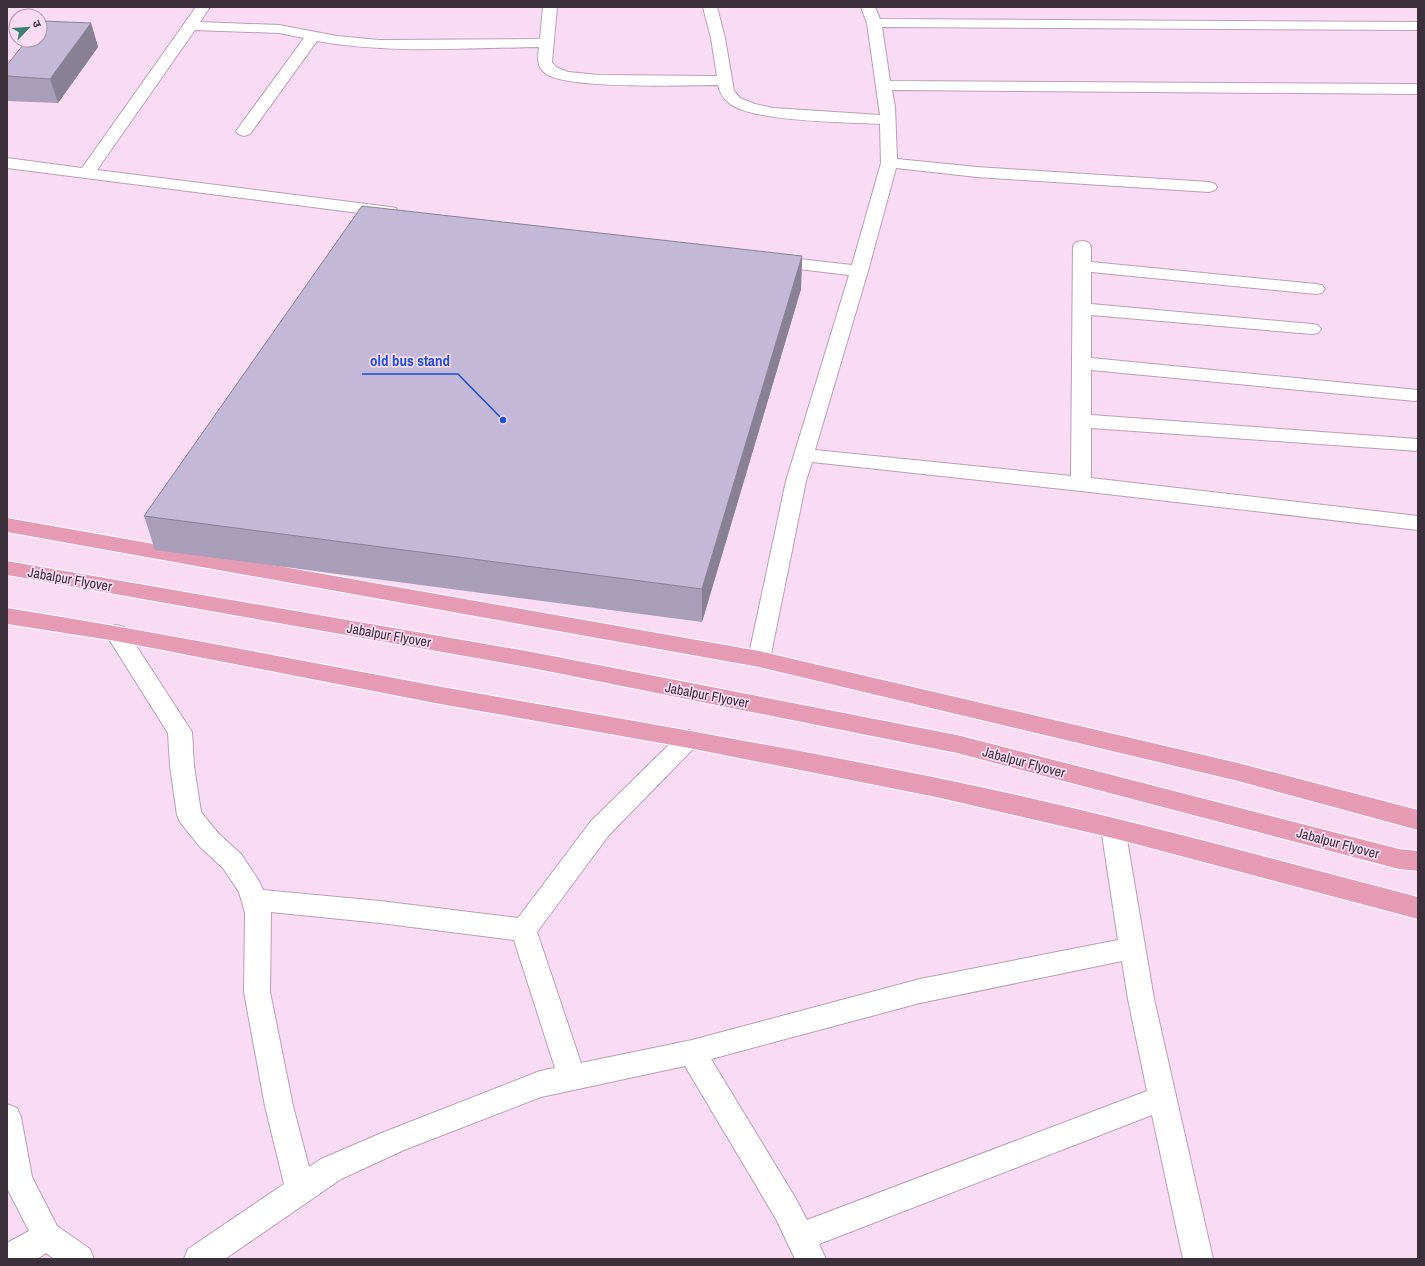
<svg xmlns="http://www.w3.org/2000/svg" width="1425" height="1266" font-family="'Archivo Narrow','Noto Sans Devanagari',sans-serif">
<style>
.lines{fill:none;stroke-linecap:round;stroke-linejoin:round}
.minor-casing{stroke:#ba9fb6;stroke-width:2}
.primary-casing{stroke:#fff;stroke-width:2}
.minor{fill:#fff;fill-rule:evenodd}
.primary{fill:#e69bb4;fill-rule:evenodd}
.wall{fill:#a89eb9}
.shaded-wall{fill:#888196}
.building{fill:#c3b8d7;stroke:#888196}
.labels{text-anchor:middle;dominant-baseline:central;stroke-width:3.5;stroke-linejoin:round;paint-order:stroke}
.street-label{font-size:14px;fill:#3b3039;stroke:#f9dcf3}
.leader{fill:none;stroke:#1d4ed8;stroke-width:1.5}
.callout-dot{fill:#1d4ed8;stroke:#f9dcf3;stroke-width:1.5}
.callout-label{font-size:15px;text-anchor:middle;font-weight:bold;fill:#1d4ed8;stroke:#f9dcf3;stroke-width:3.5;stroke-linejoin:round;paint-order:stroke}
</style>
<rect width="100%" height="100%" fill="#f9dcf3"/>
<g class="lines">
<g class="minor-casing">
<path id="minor" d="M196,7H210L200,22L279,25L337,36L379,40L540,39L543,7H557L552,62L556,67L568,72L599,75L717,76L711,38L703,7H717L725,38L734,91L740,98L755,104L773,108L880,115L867,23L861,7H875L880,19L1418,22V30L882,27L890,81L1418,84V94L892,90L895,107L897,159L977,167L1209,182L1215,184L1217,187L1215,190L1209,192L977,177L896,168L868,271L815,450L1071,476L1073,246L1076,242L1082,241L1088,242L1091,246V262L1316,284L1322,285L1325,289L1322,293L1316,294L1091,272V304L1312,324L1318,325L1321,329L1318,333L1312,334L1091,315V358L1418,390V400L1415,401L1091,370V415L1418,439V451L1091,428V478L1418,516V530L1081,491L812,462L806,481L770,659L767,665L759,667L751,665L748,659L786,481L849,275L773,266L767,265L764,261L767,257L773,256L852,265L881,163L880,124C848,122 751,122 729,103C723,98 720,93 718,85C687,85 565,90 545,73C536,66 538,57 539,47C466,48 388,54 317,41L250,134L244,136L238,134L236,131L304,38L279,33L195,30L97,170L390,207L396,208L398,212L396,216L390,217L7,168V158L82,168Z
M116,625L124,627L192,732L194,766L201,812L218,833L241,854L259,881L263,890L380,901L518,918L591,821L681,733L689,730L697,733L701,739L697,745L609,835L537,932L581,1063L692,1040L920,979L1118,940L1101,828L1104,821L1113,818L1122,821L1125,828L1154,999L1213,1259H1183L1152,1115L819,1244L826,1259H795L776,1219L685,1066L541,1097L404,1150L341,1179L225,1259H184L188,1249L284,1184L265,1106L244,992L245,913L239,892L223,868L200,847L180,822L177,815L170,766L168,733L105,633L108,627ZM271,912L380,923L514,940L555,1068L540,1071L384,1132L321,1159L309,1167L293,1106L270,992ZM1122,961L1128,999L1147,1091L807,1220L796,1199L711,1059L920,1003Z
M7,1104L17,1108L21,1117L32,1177L57,1226L90,1249L94,1259H54L46,1253L37,1259H7V1243L29,1231L7,1188Z"/>
</g>
<g class="primary-casing">
<path id="primary" d="M7,518L759,651L1238,763L1418,810V830L1238,781L759,667L7,532Z
M7,561L532,652L957,735L1399,849L1418,851V871L1399,869L957,753L532,668L7,575Z
M7,608C153,631 297,660 442,687C606,716 770,744 933,777C1096,810 1257,855 1418,897V919L1113,838L936,797L689,748L440,704L116,641L7,624Z"/>
</g>
<use href="#minor" class="minor"/>
<use href="#primary" class="primary"/>
</g>
<path class="wall" d="M91,23L98,47L58,103L7,101V65Z
M802,256L801,289L702,622L155,550L144,516Z"/>
<path class="shaded-wall" d="M91,23L98,47L58,103L50,79Z
M802,256L801,289L702,622V589Z"/>
<path class="building" d="M42,21L91,23L50,79L7,76V65L27,40H40V23Z
M362,206L802,256L702,589L144,516Z"/>
<g class="labels">
<g class="street-label">
<text transform="translate(70 579) rotate(10)">Jabalpur Flyover</text>
<text transform="translate(389 635) rotate(10)">Jabalpur Flyover</text>
<text transform="translate(707 695) rotate(11)">Jabalpur Flyover</text>
<text transform="translate(1024 762) rotate(15)">Jabalpur Flyover</text>
<text transform="translate(1338 843) rotate(15)">Jabalpur Flyover</text>
</g>
</g>
<path class="leader" d="M503 420L458 374H362"/>
<circle class="callout-dot" cx="503" cy="420" r="4"/>
<g class="callout-label">
<text x="410" y="366">old bus stand</text>
</g>
<rect width="1425" height="1266" fill="none" stroke="#3b3039" stroke-width="16"/>
<g transform="translate(28 28) rotate(65)"><circle r="19" fill="#f9dcf3" stroke="#ad97a9"/>
<path d="M0-3L7 15L0 10L-7 15Z" fill="#3b7f72"/>
<text y="-6" font-size="11" font-weight="bold" text-anchor="middle" fill="#3b3039">उ</text>
</g>
</svg>
